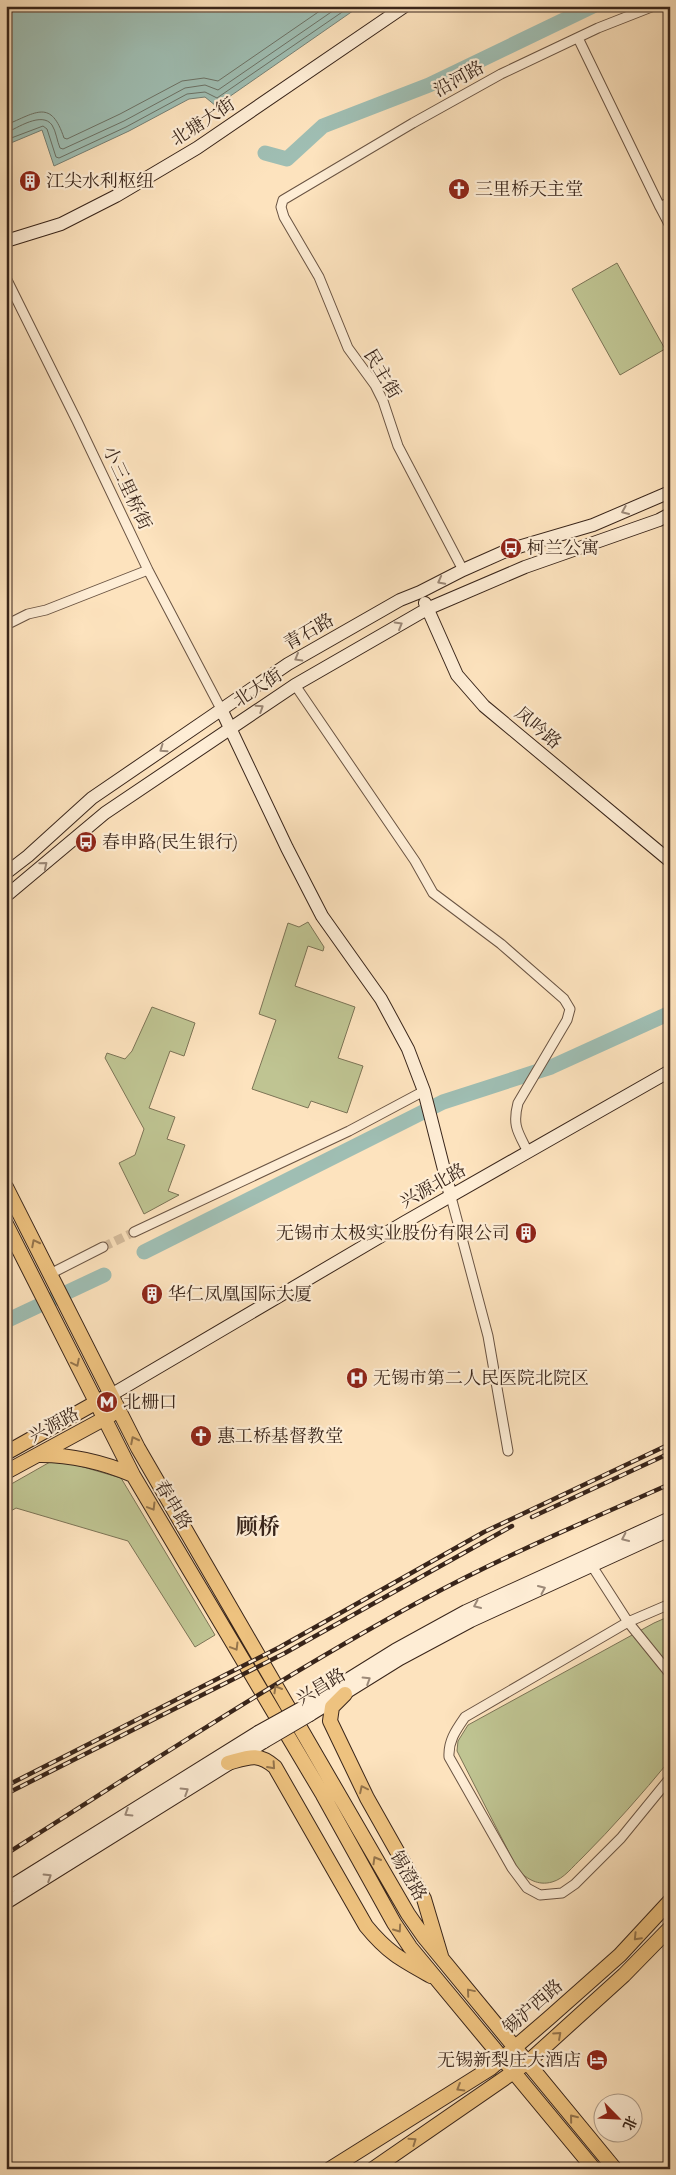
<svg xmlns="http://www.w3.org/2000/svg" width="676" height="2175" font-family="'IM FELL Double Pica','Noto Serif SC',serif">
<style>
.green{fill:#bfc492;stroke:#7c7456}
.water{fill:#9fbeb3;stroke:#768176}
.lines{fill:none;stroke-linecap:round;stroke-linejoin:round}
.shore{stroke:#6c7266;stroke-width:1}
.river{stroke:#9fbeb3;stroke-width:15}
.street-tunnel{stroke:#d6bd9d;stroke-width:9;stroke-dasharray:9 4.5;stroke-linecap:butt}
.street-casing{stroke:#6a5443;stroke-width:11}
.secondary-casing{stroke:#39251a;stroke-width:14}
.primary-casing{stroke:#39251a;stroke-width:16}
.street{stroke:#feedd5;stroke-width:9}
.secondary{stroke:#feedd5;stroke-width:12}
.primary{stroke:#eec27f;stroke-width:14}
.rail-casing{stroke:#39251a;stroke-width:4.5}
.rail{stroke:#feedd5;stroke-width:2.5;stroke-dasharray:8;stroke-linecap:butt}
.secondary-bridge-casing{stroke:#39251a;stroke-width:14;stroke-linecap:butt}
.secondary-bridge{stroke:#feedd5;stroke-width:12}
.oneway{stroke:#9c8978}
.oneway2{stroke:#94744c}
.labels{text-anchor:middle;dominant-baseline:central;stroke-width:4.5;stroke-linejoin:round;paint-order:stroke}
.street-label{font-size:18px;fill:#39251a;stroke:#feedd5}
.poi-label{font-size:18px;fill:#39251a;stroke:#feedd5;text-anchor:start}
.district-label{font-size:22px;font-weight:bold;fill:#39251a;stroke:#feedd5}
</style>
<rect width="100%" height="100%" fill="#fde3be"/>
<filter id="stains"><feTurbulence type="fractalNoise" baseFrequency=".004" numOctaves="4"/><feColorMatrix values="0 0 0 0 .2 0 0 0 0 .09 0 0 0 0 .02 0 0 0 .5 -.17"/></filter>
<radialGradient id="worn" r=".72"><stop offset=".6" stop-color="#630" stop-opacity="0"/><stop offset="1" stop-color="#630" stop-opacity=".3"/></radialGradient>
<path class="green" d="M617,263L665,349L620,375L572,289Z
M308,922L324,947L323,951L308,946L295,986L355,1007L338,1058L363,1066L347,1113L311,1101L308,1108L252,1089L276,1020L259,1014L288,923L299,927Z
M152,1007L195,1023L184,1056L170,1051L149,1108L175,1117L167,1139L185,1145L168,1191L179,1195L144,1214L119,1163L135,1155L144,1129L105,1058L107,1053L125,1059L132,1051Z
M50,1462L73,1464L121,1478L215,1635L195,1647L128,1541L16,1508L6,1514V1487Z
M670,1616V1760C642,1794 613,1827 582,1858C573,1866 564,1879 552,1882C538,1886 527,1879 518,1870L457,1751L458,1741L468,1725L654,1623Z"/>
<path class="water" d="M25,6H360L216,106L205,97L189,99L129,131L54,166L42,130L6,145V14Z"/>
<g class="lines">
<path class="shore" d="M6,125C37,112 51,99 64,138L67,139L120,114L182,81L204,78L218,81L327,6
M6,133C17,128 42,111 52,125C56,131 57,141 60,148L63,149L124,121L185,88L205,85L218,90L340,6
M6,140L43,126L47,129L56,157L59,158L126,127L187,94L205,92L217,98L351,6"/>
<path class="river" d="M265,153L287,159L323,126L429,85L593,6
M144,1252L443,1102L551,1067L670,1013
M6,1321L104,1275"/>
<path class="street-tunnel" d="M103,1247L134,1232"/>
<g class="street-casing">
<path id="street" d="M578,38L660,207
M670,202L660,207L670,226
M6,278L77,421L148,570L221,709
M463,570L398,446L383,401L375,385L348,348L319,277L284,217L281,207L283,200L413,123L501,74L598,28L654,6
M6,625L28,614L46,610L148,570
M295,685L415,861L433,893L501,944L564,999L570,1009L567,1020L518,1103C512,1126 518,1132 528,1152
M451,1197L488,1336L508,1451
M134,1232L349,1131L424,1091
M50,1274L103,1247
M592,1566L628,1622L670,1674
M670,1604L628,1622L465,1717C456,1730 448,1741 449,1757L512,1868L527,1888L540,1895L562,1893L575,1884L621,1838L670,1778"/>
</g>
<g class="secondary-casing">
<path id="secondary" d="M6,241L61,224L116,196L197,148L405,6
M425,603L457,675L484,706L670,861
M221,709L287,848L322,916L381,999L408,1049L424,1091L451,1197
M6,873L28,856L92,798L288,664L400,600L420,592L463,570L508,550L593,525L670,492
M6,896L105,813L295,685L427,609L525,567L659,520L670,514
M111,1395L405,1222L670,1071
M305,1706L395,1650L466,1611L670,1518
M310,1715L400,1659L471,1621L670,1530
M6,1889L258,1732
M6,1903L264,1742"/>
</g>
<g class="primary-casing">
<path id="primary" d="M6,1187L138,1448L408,1914L424,1937L615,2169
M6,1224L133,1475L323,1795L394,1923L410,1947L594,2169
M6,1453L104,1398
M41,1455C74,1455 102,1462 133,1475
M6,1472L111,1415
M345,1694L332,1707L330,1721L367,1798L424,1899L441,1956
M228,1763C249,1757 258,1752 275,1767L366,1926C388,1953 402,1960 431,1976
M330,2169L491,2068L549,2018L620,1955L670,1901
M373,2169L528,2062L624,1975L670,1928"/>
</g>
<use href="#street" class="street"/>
<use href="#secondary" class="secondary"/>
<use href="#primary" class="primary"/>
<g class="rail-casing">
<path id="rail" d="M532,1517L670,1453
M6,1786L280,1647L484,1532L670,1444
M6,1794L285,1653L512,1526
M6,1854C144,1767 280,1677 424,1599C503,1556 587,1521 670,1484"/>
</g>
<use href="#rail" class="rail"/>
<g class="secondary-bridge-casing">
<path id="secondary-bridge" d="M258,1732L305,1706
M264,1742L310,1715"/>
</g>
<use href="#secondary-bridge" class="secondary-bridge"/>
</g>
<defs><path id="oneway-chevron" d="M-2-3.5L2.5 0L-2 3.5" fill="none" stroke-width="1.6" stroke-linecap="round" stroke-linejoin="round" transform="scale(1.25)"/></defs>
<g class="oneway">
<use href="#oneway-chevron" transform="translate(625 511) rotate(157)"/>
<use href="#oneway-chevron" transform="translate(441 581) rotate(152)"/>
<use href="#oneway-chevron" transform="translate(399 625) rotate(-30)"/>
<use href="#oneway-chevron" transform="translate(298 658) rotate(150)"/>
<use href="#oneway-chevron" transform="translate(260 708) rotate(-33)"/>
<use href="#oneway-chevron" transform="translate(163 749) rotate(145)"/>
<use href="#oneway-chevron" transform="translate(44 865) rotate(-39)"/>
<use href="#oneway-chevron" transform="translate(625 1538) rotate(155)"/>
<use href="#oneway-chevron" transform="translate(542 1589) rotate(-24)"/>
<use href="#oneway-chevron" transform="translate(477 1605) rotate(156)"/>
<use href="#oneway-chevron" transform="translate(367 1680) rotate(-32)"/>
<use href="#oneway-chevron" transform="translate(185 1791) rotate(-32)"/>
<use href="#oneway-chevron" transform="translate(128 1813) rotate(148)"/>
<use href="#oneway-chevron" transform="translate(48 1877) rotate(-32)"/>
</g>
<g class="oneway2">
<use href="#oneway-chevron" transform="translate(35 1243) rotate(-117)"/>
<use href="#oneway-chevron" transform="translate(76 1363) rotate(64)"/>
<use href="#oneway-chevron" transform="translate(134 1440) rotate(-117)"/>
<use href="#oneway-chevron" transform="translate(152 1507) rotate(59)"/>
<use href="#oneway-chevron" transform="translate(235 1647) rotate(59)"/>
<use href="#oneway-chevron" transform="translate(277 1689) rotate(-120)"/>
<use href="#oneway-chevron" transform="translate(272 1766) rotate(48)"/>
<use href="#oneway-chevron" transform="translate(363 1789) rotate(-116)"/>
<use href="#oneway-chevron" transform="translate(376 1860) rotate(-120)"/>
<use href="#oneway-chevron" transform="translate(398 1929) rotate(55)"/>
<use href="#oneway-chevron" transform="translate(637 1937) rotate(134)"/>
<use href="#oneway-chevron" transform="translate(470 1992) rotate(-130)"/>
<use href="#oneway-chevron" transform="translate(558 2035) rotate(-42)"/>
<use href="#oneway-chevron" transform="translate(460 2088) rotate(149)"/>
<use href="#oneway-chevron" transform="translate(573 2118) rotate(-129)"/>
<use href="#oneway-chevron" transform="translate(413 2141) rotate(-35)"/>
</g>
<defs>
<g id="building-disc" transform="scale(1.125)"><circle r="9.5" fill="#8f2418" stroke="#feedd5"/><path d="M-4-6H4V6H1V3H-1V6H-4ZM-2.5-4.3h1.7v1.8h-1.7ZM.8-4.3h1.7v1.8H.8ZM-2.5-1h1.7V.8h-1.7ZM.8-1h1.7V.8H.8Z" fill="#fff"/></g>
<g id="church-disc" transform="scale(1.125)"><circle r="9.5" fill="#8f2418" stroke="#feedd5"/><path d="M-1.2-6h2.4v3.5h3.3v2.4h-3.3V6h-2.4V-.1h-3.3v-2.4h3.3Z" fill="#fff"/></g>
<g id="bus-disc" transform="scale(1.125)"><circle r="9.5" fill="#8f2418" stroke="#feedd5"/><path d="M-5-6H5V4H4V6H2V4H-2V6H-4V4H-5ZM-3.5-4V0h7V-4ZM-3.5 1.2v1.5H-2V1.2ZM2 1.2v1.5H3.5V1.2Z" fill="#fff"/></g>
<g id="hospital-disc" transform="scale(1.125)"><circle r="9.5" fill="#8f2418" stroke="#feedd5"/><path d="M-5-5h3v3.5h4V-5h3V5h-3V1.5h-4V5h-3Z" fill="#fff"/></g>
<g id="metro-disc" transform="scale(1.125)"><circle r="9.5" fill="#8f2418" stroke="#feedd5"/><path d="M-5.5 5V-5H-3L0 0L3-5H5.5V5H3V-.5L0 4L-3-.5V5Z" fill="#fff"/></g>
<g id="hotel-disc" transform="scale(1.125)"><circle r="9.5" fill="#8f2418" stroke="#feedd5"/><path d="M-6-4.5h1.5V1H6V5H4.5V3h-9V5H-6ZM-4 0a1.8 1.8 0 1 1 3.6 0ZM.5 0V-2.5h3Q6-2.5 6 0Z" fill="#fff"/></g>
</defs>
<g fill-rule="evenodd">
<use href="#building-disc" x="30" y="181"/>
<use href="#church-disc" x="459" y="189"/>
<use href="#bus-disc" x="511" y="548"/>
<use href="#bus-disc" x="86" y="842"/>
<use href="#building-disc" x="526" y="1233"/>
<use href="#building-disc" x="152" y="1294"/>
<use href="#hospital-disc" x="357" y="1378"/>
<use href="#metro-disc" x="107" y="1402"/>
<use href="#church-disc" x="201" y="1436"/>
<use href="#hotel-disc" x="597" y="2060"/>
</g>
<g class="labels">
<g class="street-label">
<text transform="translate(459 79) rotate(-29)">沿河路</text>
<text transform="translate(203 122) rotate(-33)">北塘大街</text>
<text transform="translate(382 374) rotate(59)">民主街</text>
<text transform="translate(127 488) rotate(65)">小三里桥街</text>
<text transform="translate(309 632) rotate(-30)">青石路</text>
<text transform="translate(258 688) rotate(-33)">北大街</text>
<text transform="translate(538 728) rotate(40)">凤吟路</text>
<text transform="translate(433 1186) rotate(-29)">兴源北路</text>
<text transform="translate(54 1425) rotate(-28)">兴源路</text>
<text transform="translate(173 1505) rotate(59)">春申路</text>
<text transform="translate(321 1687) rotate(-31)">兴昌路</text>
<text transform="translate(408 1876) rotate(60)">锡澄路</text>
<text transform="translate(533 2007) rotate(-41)">锡沪西路</text>
</g>
<g class="poi-label">
<text x="46" y="181">江尖水利枢纽</text>
<text x="475" y="189">三里桥天主堂</text>
<text x="527" y="548">柯兰公寓</text>
<text x="102" y="842">春申路(民生银行)</text>
<text x="510" y="1233" text-anchor="end">无锡市太极实业股份有限公司</text>
<text x="168" y="1294">华仁凤凰国际大厦</text>
<text x="373" y="1378">无锡市第二人民医院北院区</text>
<text x="123" y="1402">北栅口</text>
<text x="217" y="1436">惠工桥基督教堂</text>
<text x="581" y="2060" text-anchor="end">无锡新梨庄大酒店</text>
</g>
<g class="district-label">
<text x="258" y="1527">顾桥</text>
</g>
</g>
<rect width="676" height="2175" fill="none" stroke="#fde3be" stroke-width="25"/>
<rect x="8" y="8" width="661" height="2160" fill="none" stroke="#39251a" stroke-width="2.5"/>
<rect x="12" y="12" width="651" height="2150" fill="none" stroke="#39251a"/>
<g transform="translate(618 2118) rotate(114)"><circle r="24" fill="#feedd5" stroke="#af9d8a"/>
<path d="M0-4L9 19L0 12L-9 19Z" fill="#8f2418"/>
<text y="-8" font-size="14" font-weight="bold" text-anchor="middle" fill="#39251a">北</text>
</g>
<rect width="100%" height="100%" filter="url(#stains)"/>
<rect width="100%" height="100%" fill="url(#worn)"/>
</svg>
